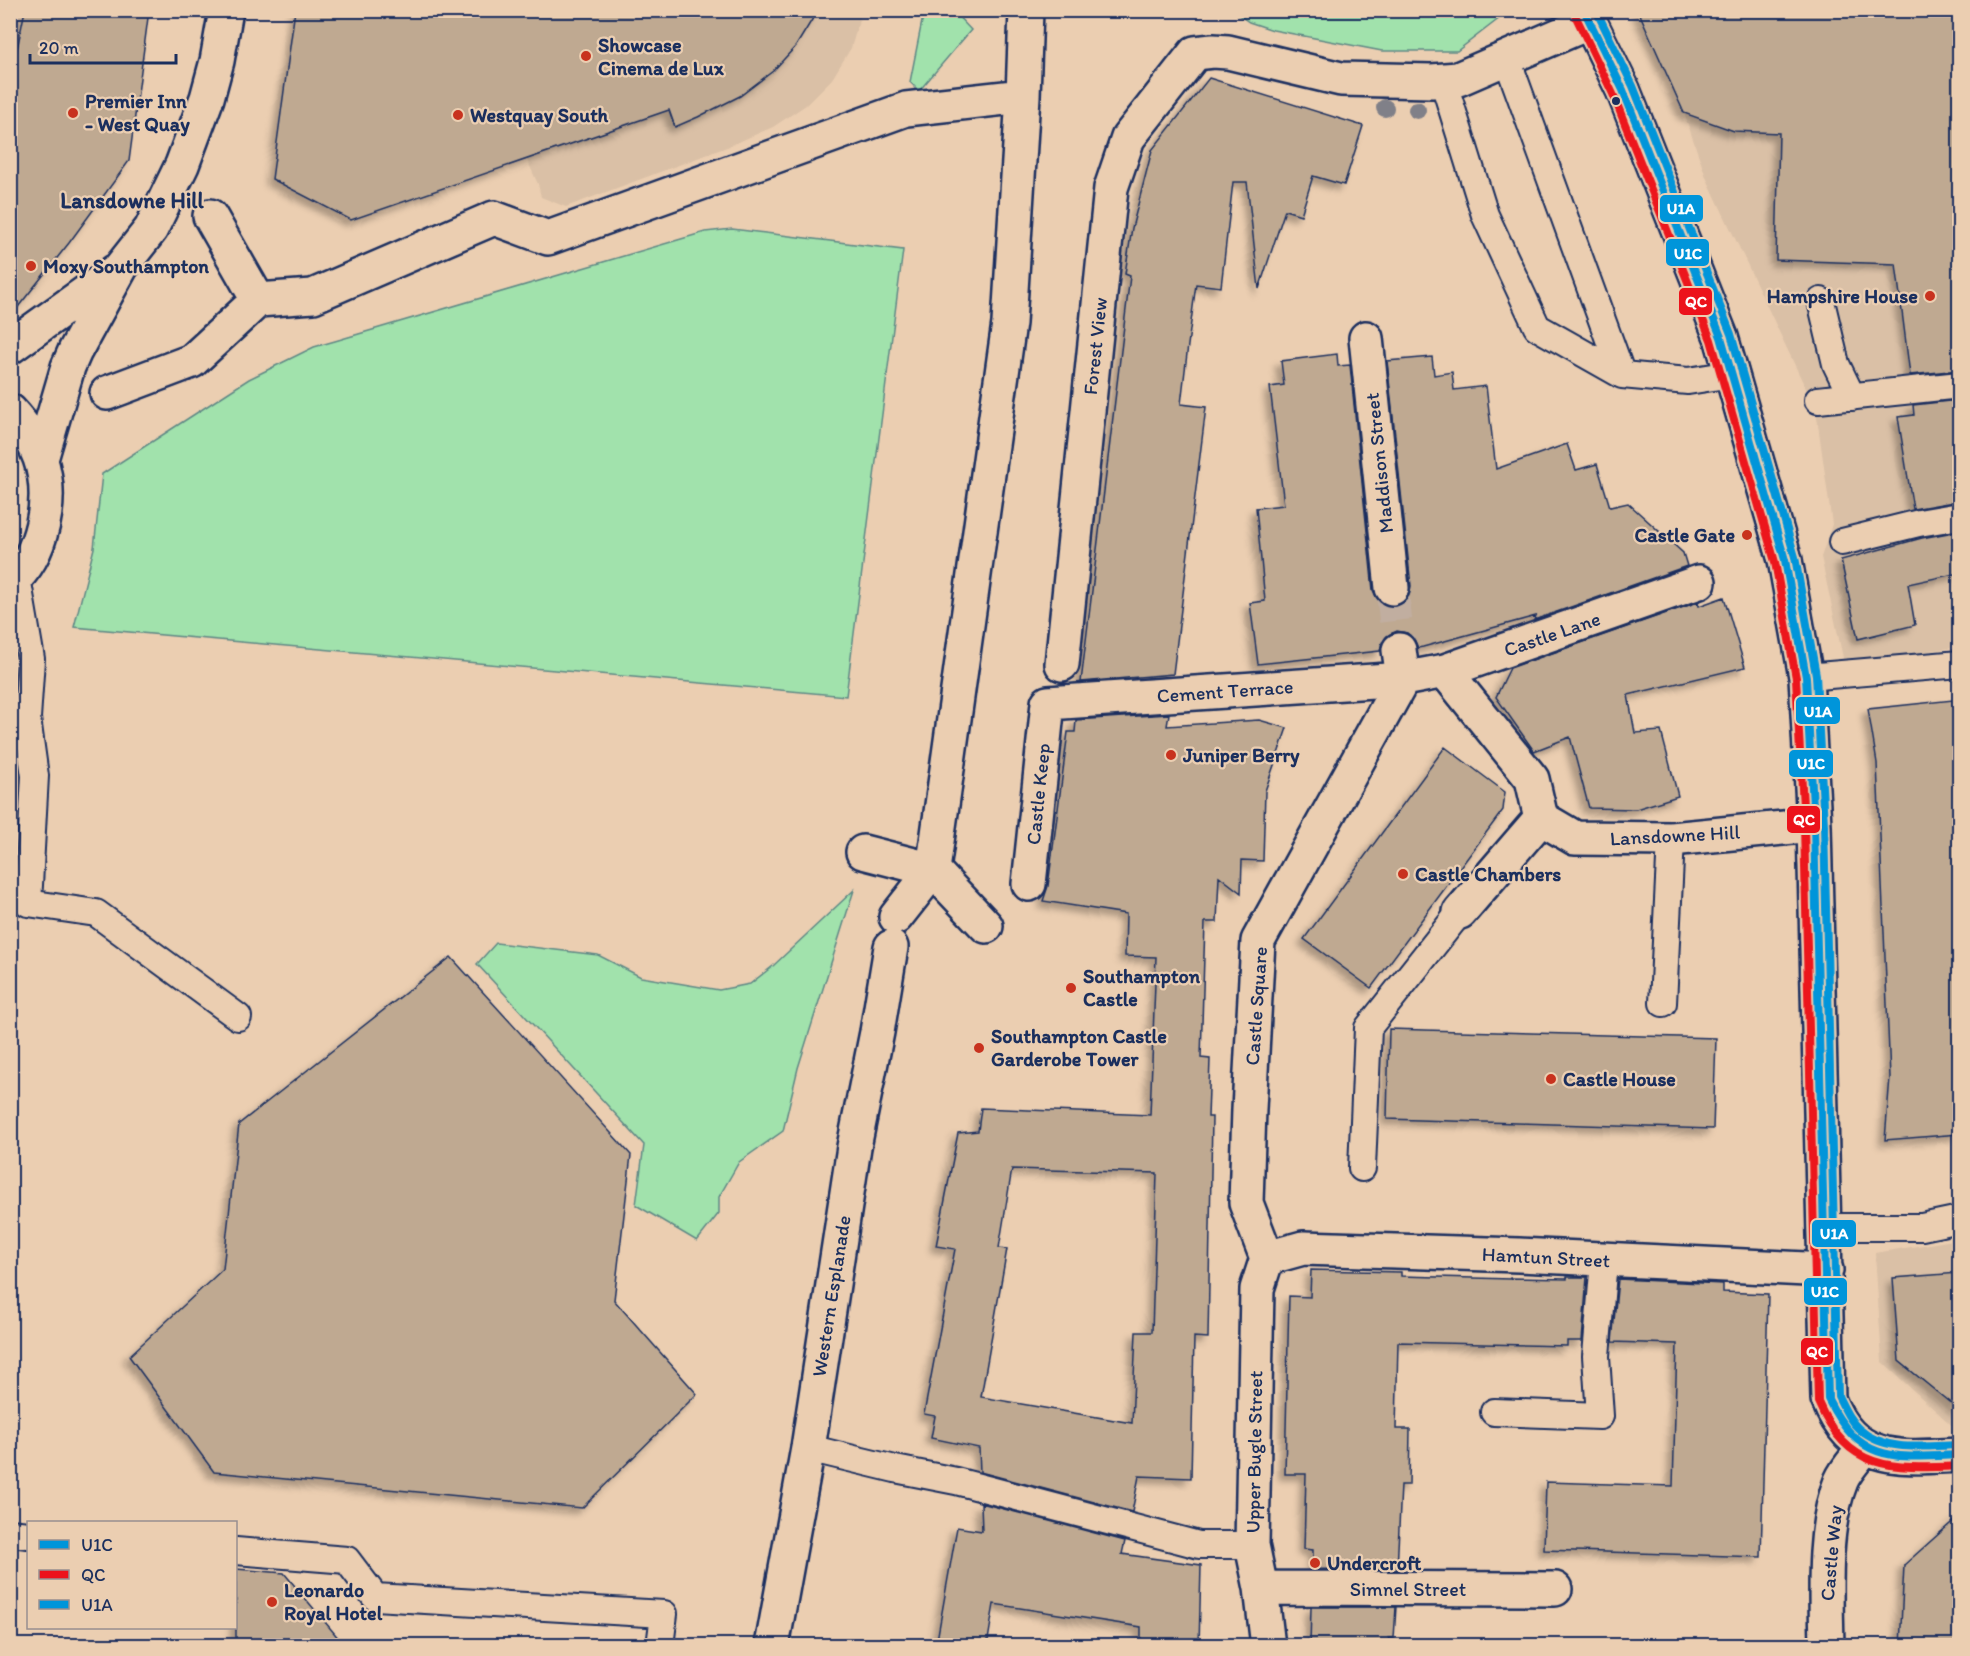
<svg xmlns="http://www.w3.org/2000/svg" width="1970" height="1656" font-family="Itim,sans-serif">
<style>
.built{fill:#dac0a6}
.green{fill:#a1e2ac;stroke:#5e8885;stroke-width:1.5}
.building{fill:#bfa991;stroke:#1b2f5e;stroke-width:1.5;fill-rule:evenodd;filter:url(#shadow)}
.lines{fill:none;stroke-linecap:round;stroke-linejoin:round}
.minor-tunnel{stroke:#c1aea0;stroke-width:33;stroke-dasharray:33 16;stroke-linecap:butt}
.service-casing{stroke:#1b2f5e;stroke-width:30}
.pedestrian-casing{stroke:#1b2f5e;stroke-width:38}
.minor-casing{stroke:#1b2f5e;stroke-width:38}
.service{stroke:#ebceb1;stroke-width:26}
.pedestrian{stroke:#ebceb1;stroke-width:33}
.minor{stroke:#ebceb1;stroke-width:33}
.bus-1-casing{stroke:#ebceb1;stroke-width:12}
.bus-2-casing{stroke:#ebceb1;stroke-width:12}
.bus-3-casing{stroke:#ebceb1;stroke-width:12}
.bus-1{stroke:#0095da;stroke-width:8}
.bus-2{stroke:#ec121b;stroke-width:8}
.bus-3{stroke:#0095da;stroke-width:8}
.tree{fill:#808088}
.poi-dot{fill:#c8321e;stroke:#ebceb1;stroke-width:2}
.bus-dot{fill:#1b2f5e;stroke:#ebceb1;stroke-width:2}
.labels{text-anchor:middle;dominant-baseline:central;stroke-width:4.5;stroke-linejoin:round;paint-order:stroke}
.poi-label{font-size:20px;font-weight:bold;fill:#1b2f5e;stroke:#ebceb1;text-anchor:start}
.street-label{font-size:20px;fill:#1b2f5e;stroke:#ebceb1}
.quarter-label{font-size:22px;font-weight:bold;fill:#1b2f5e;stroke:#ebceb1}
.line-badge{stroke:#ebceb1;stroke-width:2}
.badge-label{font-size:16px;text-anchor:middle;font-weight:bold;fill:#fff}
</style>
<defs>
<filter id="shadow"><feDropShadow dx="-5.5" dy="5.5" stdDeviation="3" flood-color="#0004"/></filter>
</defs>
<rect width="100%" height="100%" fill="#ebceb1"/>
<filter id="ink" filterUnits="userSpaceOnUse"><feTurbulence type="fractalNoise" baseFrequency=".0167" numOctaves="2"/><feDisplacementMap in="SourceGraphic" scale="12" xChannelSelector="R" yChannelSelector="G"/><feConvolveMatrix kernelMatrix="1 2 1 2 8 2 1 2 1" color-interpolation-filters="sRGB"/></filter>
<g filter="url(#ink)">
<path class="built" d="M294,11H862L851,48L832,79L806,105L773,127L727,147L566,207L541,197L538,184L527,160L351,220L272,179Z
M1638,11H1959V647L1844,662L1821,557L1832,524L1816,410L1706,177L1684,113Z
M1959,1239V1432L1882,1362L1875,1253Z"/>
<path class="green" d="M924,11H953L971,30L919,91L910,82Z
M1233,11H1509L1457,51H1382L1273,30L1249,22Z
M732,229L903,250L846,696L74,627L94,548L102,474L249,379L314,347L335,341L705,232Z
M854,890L798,1068L783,1131L739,1162L719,1197V1213L697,1241L636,1205L644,1145L477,964L496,943L598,955L641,977L719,990L750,984L773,966Z"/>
<path class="building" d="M25,10H149L129,161L69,243L10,317V65L15,59Z
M295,10H818L796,46L773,71L740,96L698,117L675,127L669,110L351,220L272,179Z
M1638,10H1959V370L1910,375L1896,264L1776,260L1779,133L1734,131L1684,113Z
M1209,78L1363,126L1344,185L1313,176L1301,215L1285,210L1259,289L1247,182H1233L1221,287L1196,284L1188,345L1181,404L1206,407L1173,674L1081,682L1130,276L1125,274L1132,228L1152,150Z
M1337,354L1338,366L1350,365L1373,590L1377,598L1384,605L1393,607L1402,603L1409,596L1411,586L1387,361L1432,357L1434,375L1452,372L1454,390L1486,386L1496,469L1567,444L1576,470L1597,464L1610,507L1628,503L1683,553L1687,566L1534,620L1536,616L1423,647L1418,648L1414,639L1407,633L1397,631L1387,636L1382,642L1380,651L1258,664L1250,603L1265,601L1256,508L1284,505L1270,387L1284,385L1281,361Z
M1959,400V501L1913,509L1898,417L1914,415L1913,405Z
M1959,531V573L1908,584L1915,625L1858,639L1841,560L1922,538Z
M1724,597L1745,667L1628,695L1635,733L1661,731L1678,796L1636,809L1589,808L1570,737L1534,751L1496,697L1510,668L1698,602L1699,606Z
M1953,700L1959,782V1134L1885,1140L1890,1077L1877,763L1868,709Z
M1169,714L1167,726L1259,720L1287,728L1265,791L1263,861L1242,860L1241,893L1219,876L1217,922H1205L1201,1058L1210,1059L1208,1117H1212L1208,1338L1194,1337L1191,1478L1139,1476L1132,1512L980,1472L979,1448L931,1438L935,1416L924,1414L955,1249L936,1246L958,1133L978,1131L981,1108L1150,1115L1156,957L1125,956L1126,914L1043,901L1048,886L1068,732H1075L1076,720ZM1012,1169L1157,1173L1152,1332H1136L1132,1423L981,1397L1007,1249L999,1248Z
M1445,747L1505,792L1503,810L1371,988L1304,939Z
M451,957L631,1155L614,1300L697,1394L582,1508L214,1472L129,1356L223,1269L239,1124Z
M1389,1029L1716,1038L1713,1129L1387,1119Z
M1311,1270L1401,1272V1276L1510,1279V1278L1567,1279V1277H1587L1582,1341H1567V1346L1398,1342L1396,1429H1410L1409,1485H1401L1397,1570L1313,1569V1550L1304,1549L1306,1474H1285L1289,1296L1310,1297Z
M1959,1273V1410L1899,1361L1893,1278Z
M1618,1279L1723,1284V1292L1768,1294L1761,1557L1544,1550L1546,1482L1673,1486L1677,1344L1612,1342Z
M981,1503L1125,1541L1122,1554L1201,1565L1199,1646H1141V1627L994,1604L987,1646H936L957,1527L982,1531Z
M1959,1516V1646H1900L1904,1565Z
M236,1569L284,1573L345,1646H236Z
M1311,1607H1396L1394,1638H1389V1646H1310Z"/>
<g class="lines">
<path class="minor-tunnel" d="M1392,588L1399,650"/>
<g class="service-casing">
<path id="service" d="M1507,59L1622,375
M1443,80L1485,215L1537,327L1622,375L1688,381L1732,374
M1821,301L1836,364L1852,397
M1818,400L1960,385
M1842,542L1919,523L1960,516
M17,577L31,659L27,718L35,776L28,903L96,913L238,1017
M1806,677L1960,664
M1663,1003L1671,839
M1362,1168L1368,1028L1460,912
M1824,1227H1922L1960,1219
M1494,1412L1600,1416L1596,1356L1604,1260
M808,1448L895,1469L956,1481L1199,1545H1252
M10,1533L28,1535
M236,1551L347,1560L375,1597L664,1614L660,1646"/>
</g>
<g class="pedestrian-casing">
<path id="pedestrian" d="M210,216L258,300L313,296L494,218L548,238L906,109L1023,96
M107,393L192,361L258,300
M863,852L933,870L986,926
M896,917L933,870L1009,323L1023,96L1026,10"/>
</g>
<g class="minor-casing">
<path id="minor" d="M1584,10L1623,90L1721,337L1785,560L1806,677L1814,825L1828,1399C1854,1465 1900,1458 1960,1455
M1366,338L1392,588
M10,347L116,271
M10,411C23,425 34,440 40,458C54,498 43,555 10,583
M41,459L68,367L75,351L121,267L151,229L182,165L207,98L217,61L226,10
M1399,650L1403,679
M1062,664L1111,188L1128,138L1195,53L1213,51L1228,52L1341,79L1432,81L1458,79L1590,22
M1445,671L1532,779L1541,818L1575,838L1671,839L1814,825
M1029,884L1048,703L1403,679L1445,671L1699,582
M1460,912L1541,818
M1267,1258L1246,1203L1249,1109L1258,941L1403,679
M1267,1258L1303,1248L1519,1255L1826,1270
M1267,1258L1257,1289L1252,1545L1261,1588L1268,1646
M1261,1588L1555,1589
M772,1646L808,1448L854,1147L877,1032L891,947
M1827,1646C1826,1595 1822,1528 1841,1481C1846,1469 1857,1458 1865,1447"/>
</g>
<use href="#service" class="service"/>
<use href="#pedestrian" class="pedestrian"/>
<use href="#minor" class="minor"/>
<g class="bus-1-casing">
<path id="bus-1" d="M1584,10L1623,90L1721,337L1785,560L1806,677L1814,825L1828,1399C1860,1464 1894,1458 1960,1455"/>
</g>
<g class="bus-2-casing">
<path id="bus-2" d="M1575,15L1613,94L1711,340L1775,562L1796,678L1804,825L1818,1402C1848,1472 1892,1469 1960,1466"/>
</g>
<g class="bus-3-casing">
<path id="bus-3" d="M1596,10L1633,86L1731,334L1795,557L1816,675L1824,825L1838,1396C1844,1408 1849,1420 1859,1429C1885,1453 1927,1446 1959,1445"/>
</g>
<use href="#bus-1" class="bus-1"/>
<use href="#bus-2" class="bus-2"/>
<use href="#bus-3" class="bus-3"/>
</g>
<g class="tree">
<circle cx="1385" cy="108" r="9"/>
<circle cx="1417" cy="110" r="9"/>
</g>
</g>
<g class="poi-dot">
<circle cx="586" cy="56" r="6"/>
<circle cx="73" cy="113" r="6"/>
<circle cx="458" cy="115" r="6"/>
<circle cx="31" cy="266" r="6"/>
<circle cx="1930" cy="296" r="6"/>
<circle cx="1747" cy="535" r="6"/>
<circle cx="1171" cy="755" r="6"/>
<circle cx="1403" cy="874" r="6"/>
<circle cx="1071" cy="988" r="6"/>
<circle cx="979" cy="1048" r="6"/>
<circle cx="1551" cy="1079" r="6"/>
<circle cx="1315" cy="1563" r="6"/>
<circle cx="272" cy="1602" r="6"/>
</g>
<circle class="bus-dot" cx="1616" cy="101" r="5"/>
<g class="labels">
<g class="poi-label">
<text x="598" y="45">Showcase<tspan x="598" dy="23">Cinema de Lux</tspan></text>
<text x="85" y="101">Premier Inn<tspan x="85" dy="23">- West Quay</tspan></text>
<text x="470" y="115">Westquay South</text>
<text x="43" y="266">Moxy Southampton</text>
<text x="1918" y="296" text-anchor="end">Hampshire House</text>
<text x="1735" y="535" text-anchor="end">Castle Gate</text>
<text x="1183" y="755">Juniper Berry</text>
<text x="1415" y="874">Castle Chambers</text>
<text x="1083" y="976">Southampton<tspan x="1083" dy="23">Castle</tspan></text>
<text x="991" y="1036">Southampton Castle<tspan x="991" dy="23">Garderobe Tower</tspan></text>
<text x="1563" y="1079">Castle House</text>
<text x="1327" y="1563">Undercroft</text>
<text x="284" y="1590">Leonardo<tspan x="284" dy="23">Royal Hotel</tspan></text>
</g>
<g class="street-label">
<text transform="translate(1095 346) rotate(-84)">Forest View</text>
<text transform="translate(1379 463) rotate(-96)">Maddison Street</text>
<text transform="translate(1552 634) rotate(-19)">Castle Lane</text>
<text transform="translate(1225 691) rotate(-4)">Cement Terrace</text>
<text transform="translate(1038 794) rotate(-84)">Castle Keep</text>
<text transform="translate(1675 835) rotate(-3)">Lansdowne Hill</text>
<text transform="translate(1256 1006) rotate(-86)">Castle Square</text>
<text transform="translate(1546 1257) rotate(3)">Hamtun Street</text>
<text transform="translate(831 1296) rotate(-81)">Western Esplanade</text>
<text transform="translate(1254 1452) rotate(-89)">Upper Bugle Street</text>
<text transform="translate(1831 1553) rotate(-85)">Castle Way</text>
<text x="1408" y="1589">Simnel Street</text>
</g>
<g class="quarter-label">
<text x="132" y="200">Lansdowne Hill</text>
</g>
</g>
<g class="line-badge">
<rect x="1659" y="194" width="45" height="29" rx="6" fill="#0095da"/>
<rect x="1665" y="238" width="45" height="29" rx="6" fill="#0095da"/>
<rect x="1678" y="287" width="35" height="29" rx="6" fill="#ec121b"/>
<rect x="1795" y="696" width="46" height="29" rx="6" fill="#0095da"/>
<rect x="1788" y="749" width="46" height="29" rx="6" fill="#0095da"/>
<rect x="1786" y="805" width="35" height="29" rx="6" fill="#ec121b"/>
<rect x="1811" y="1219" width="46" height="29" rx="6" fill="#0095da"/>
<rect x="1803" y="1277" width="45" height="29" rx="6" fill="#0095da"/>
<rect x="1800" y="1337" width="34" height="29" rx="6" fill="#ec121b"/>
</g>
<g class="badge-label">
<text x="1681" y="214">U1A</text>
<text x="1688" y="259">U1C</text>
<text x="1696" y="307">QC</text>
<text x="1818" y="717">U1A</text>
<text x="1811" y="769">U1C</text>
<text x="1804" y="825">QC</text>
<text x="1834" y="1239">U1A</text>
<text x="1825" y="1297">U1C</text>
<text x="1817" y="1357">QC</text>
</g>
<rect width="1970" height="1656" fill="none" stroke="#ebceb1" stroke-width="36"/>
<rect x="18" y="18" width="1934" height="1620" fill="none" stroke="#1b2f5e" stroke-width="2" filter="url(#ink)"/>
<rect x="27" y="1521" width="210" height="108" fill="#ebceb1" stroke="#988e90" stroke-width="1.5"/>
<rect x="39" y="1540" width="30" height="9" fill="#0095da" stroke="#988e90" stroke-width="1.5"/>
<text x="81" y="1551" font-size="18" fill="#1b2f5e">U1C</text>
<rect x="39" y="1570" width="30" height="9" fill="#ec121b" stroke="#988e90" stroke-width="1.5"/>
<text x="81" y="1581" font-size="18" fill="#1b2f5e">QC</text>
<rect x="39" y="1600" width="30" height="9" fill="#0095da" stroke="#988e90" stroke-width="1.5"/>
<text x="81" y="1611" font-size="18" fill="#1b2f5e">U1A</text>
<path d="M30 54v9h146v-9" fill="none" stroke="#1b2f5e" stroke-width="3"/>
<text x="39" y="54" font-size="18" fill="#1b2f5e" stroke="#ebceb1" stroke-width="4.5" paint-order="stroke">20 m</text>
</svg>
